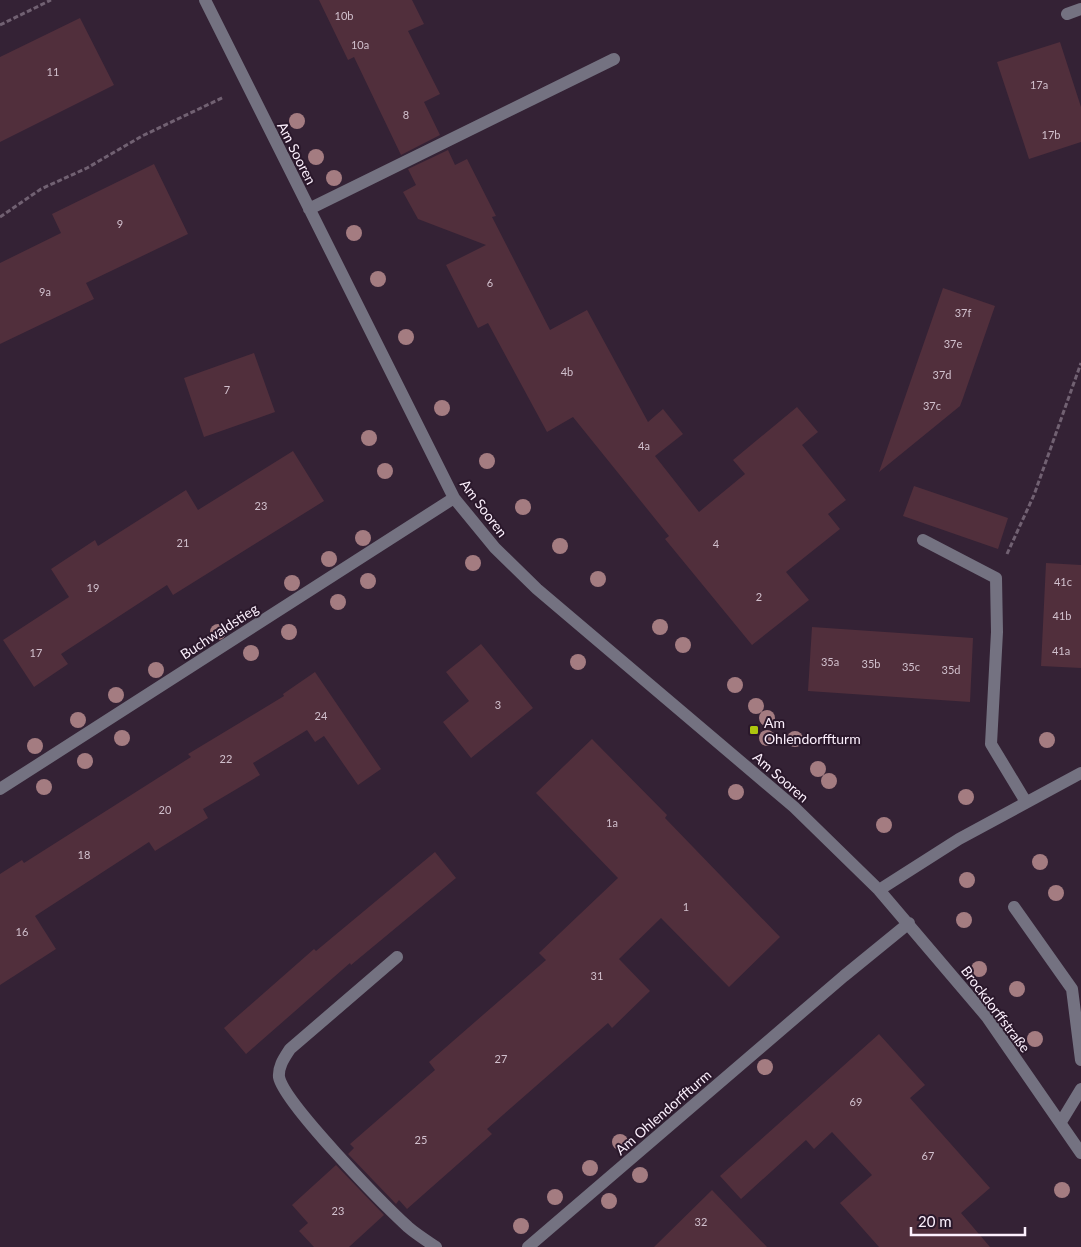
<svg xmlns="http://www.w3.org/2000/svg" width="1081" height="1247" font-family="Lato,sans-serif">
<style>
.building{fill:#512f3c}
.lines{fill:none;stroke-linecap:round;stroke-linejoin:round}
.path{stroke:#716172;stroke-width:3;stroke-dasharray:5 2.5;stroke-linecap:butt}
.minor{stroke:#747281;stroke-width:12}
.tree{fill:#a47c81}
.poi-dot{fill:#adc60e;stroke:#2a182b;stroke-width:2}
.labels{text-anchor:middle;dominant-baseline:central;stroke-width:4;stroke-linejoin:round;paint-order:stroke}
.number-label{font-size:11px;fill:#d1c0cd}
.street-label{font-size:14px;fill:#fcf0fd;stroke:#2a182b}
.poi-label{font-size:14px;fill:#fcf0fd;stroke:#2a182b;text-anchor:start}
</style>
<rect width="100%" height="100%" fill="#342235"/>
<path class="building" d="M319,0H412L424,24L408,31L440,94L424,102L440,135L401,155L354,57L348,60Z
M80,18L114,85L0,142V57Z
M1060,42L1081,107V142L1029,159L997,62Z
M448,150L455,165L467,159L496,216L492,217L550,330L587,310L648,422L663,409L683,434L655,456L699,512L745,474L733,460L797,407L818,432L802,445L846,500L828,514L840,529L786,572L809,600L752,645L665,539L669,536L573,417L547,432L488,323L478,328L446,265L486,245L418,219L403,192L416,185L408,169Z
M154,164L188,234L86,283L94,299L0,344V263L61,233L52,214Z
M943,288L995,306L963,398L960,406L879,472Z
M254,353L275,412L204,437L184,378Z
M293,451L324,501L173,595L167,585L61,654L68,664L34,687L3,640L69,597L51,569L95,540L98,546L186,490L198,510Z
M914,486L1008,518L998,549L903,516Z
M1046,563L1081,565V668L1041,666Z
M812,627L973,638L970,702L808,691Z
M481,644L533,708L471,758L443,722L469,701L446,672Z
M315,672L381,769L358,785L324,736L315,742L307,730L253,763L260,775L203,809L208,818L155,851L149,842L35,916L56,949L0,985V874L22,860L24,863L191,757L188,754L284,696L283,694Z
M592,739L667,815L665,818L780,937L729,987L661,918L619,959L650,991L612,1028L608,1023L487,1129L492,1134L407,1209L399,1200L396,1204L348,1154L354,1148L350,1144L435,1070L429,1062L546,960L539,953L618,878L536,793Z
M435,852L456,878L351,965L350,963L246,1054L224,1028L314,949L316,951Z
M879,1034L925,1085L910,1098L990,1188L961,1213L990,1247H879L840,1203L872,1175L832,1132L814,1149L806,1140L741,1199L720,1176Z
M336,1165L384,1215L349,1247H314L299,1231L308,1223L292,1205Z
M712,1190L767,1247H654Z"/>
<g class="lines">
<path class="path" d="M0,25L51,0
M0,217L41,189L87,168L142,136L224,97
M1007,554L1034,495L1081,363"/>
<path class="minor" d="M205,0L454,498L495,548L537,589L794,807L879,890L987,1017L1081,1153
M1067,14L1081,9
M309,209L614,59
M923,540L996,578L997,632L991,744L1026,802
M0,789L454,498
M879,890L959,839L1081,773
M1014,907L1072,989L1081,1060
M397,957L290,1049C285,1057 278,1066 279,1077C284,1103 384,1205 408,1227C416,1234 427,1241 436,1247
M1061,1122L1081,1089
M528,1247L844,976L909,923"/>
</g>
<g class="tree">
<circle cx="297" cy="121" r="8"/>
<circle cx="316" cy="157" r="8"/>
<circle cx="334" cy="178" r="8"/>
<circle cx="354" cy="233" r="8"/>
<circle cx="378" cy="279" r="8"/>
<circle cx="406" cy="337" r="8"/>
<circle cx="442" cy="408" r="8"/>
<circle cx="369" cy="438" r="8"/>
<circle cx="487" cy="461" r="8"/>
<circle cx="385" cy="471" r="8"/>
<circle cx="523" cy="507" r="8"/>
<circle cx="363" cy="538" r="8"/>
<circle cx="560" cy="546" r="8"/>
<circle cx="329" cy="559" r="8"/>
<circle cx="473" cy="563" r="8"/>
<circle cx="598" cy="579" r="8"/>
<circle cx="368" cy="581" r="8"/>
<circle cx="292" cy="583" r="8"/>
<circle cx="338" cy="602" r="8"/>
<circle cx="660" cy="627" r="8"/>
<circle cx="218" cy="632" r="8"/>
<circle cx="289" cy="632" r="8"/>
<circle cx="683" cy="645" r="8"/>
<circle cx="251" cy="653" r="8"/>
<circle cx="578" cy="662" r="8"/>
<circle cx="156" cy="670" r="8"/>
<circle cx="735" cy="685" r="8"/>
<circle cx="116" cy="695" r="8"/>
<circle cx="756" cy="706" r="8"/>
<circle cx="767" cy="718" r="8"/>
<circle cx="78" cy="720" r="8"/>
<circle cx="122" cy="738" r="8"/>
<circle cx="767" cy="738" r="8"/>
<circle cx="795" cy="739" r="8"/>
<circle cx="1047" cy="740" r="8"/>
<circle cx="35" cy="746" r="8"/>
<circle cx="85" cy="761" r="8"/>
<circle cx="818" cy="769" r="8"/>
<circle cx="829" cy="781" r="8"/>
<circle cx="44" cy="787" r="8"/>
<circle cx="736" cy="792" r="8"/>
<circle cx="966" cy="797" r="8"/>
<circle cx="884" cy="825" r="8"/>
<circle cx="1040" cy="862" r="8"/>
<circle cx="967" cy="880" r="8"/>
<circle cx="1056" cy="893" r="8"/>
<circle cx="964" cy="920" r="8"/>
<circle cx="979" cy="969" r="8"/>
<circle cx="1017" cy="989" r="8"/>
<circle cx="1035" cy="1039" r="8"/>
<circle cx="765" cy="1067" r="8"/>
<circle cx="620" cy="1142" r="8"/>
<circle cx="590" cy="1168" r="8"/>
<circle cx="640" cy="1175" r="8"/>
<circle cx="1062" cy="1190" r="8"/>
<circle cx="555" cy="1197" r="8"/>
<circle cx="609" cy="1201" r="8"/>
<circle cx="521" cy="1226" r="8"/>
</g>
<rect class="poi-dot" x="749" y="725" width="10" height="10" rx="2.5"/>
<g class="labels">
<g class="number-label">
<text x="344" y="15">10b</text>
<text x="360" y="44">10a</text>
<text x="53" y="71">11</text>
<text x="1039" y="84">17a</text>
<text x="406" y="114">8</text>
<text x="1051" y="134">17b</text>
<text x="120" y="223">9</text>
<text x="490" y="282">6</text>
<text x="45" y="291">9a</text>
<text x="963" y="312">37f</text>
<text x="953" y="343">37e</text>
<text x="567" y="371">4b</text>
<text x="942" y="374">37d</text>
<text x="227" y="389">7</text>
<text x="932" y="405">37c</text>
<text x="644" y="445">4a</text>
<text x="261" y="505">23</text>
<text x="183" y="542">21</text>
<text x="716" y="543">4</text>
<text x="1063" y="581">41c</text>
<text x="93" y="587">19</text>
<text x="759" y="596">2</text>
<text x="1062" y="615">41b</text>
<text x="1061" y="650">41a</text>
<text x="36" y="652">17</text>
<text x="830" y="661">35a</text>
<text x="871" y="663">35b</text>
<text x="911" y="666">35c</text>
<text x="951" y="669">35d</text>
<text x="498" y="704">3</text>
<text x="321" y="715">24</text>
<text x="226" y="758">22</text>
<text x="165" y="809">20</text>
<text x="612" y="822">1a</text>
<text x="84" y="854">18</text>
<text x="686" y="906">1</text>
<text x="22" y="931">16</text>
<text x="597" y="975">31</text>
<text x="501" y="1058">27</text>
<text x="856" y="1101">69</text>
<text x="421" y="1139">25</text>
<text x="928" y="1155">67</text>
<text x="338" y="1210">23</text>
<text x="701" y="1221">32</text>
</g>
<g class="street-label">
<text transform="translate(297 153) rotate(63)">Am Sooren</text>
<text transform="translate(484 508) rotate(53)">Am Sooren</text>
<text transform="translate(219 631) rotate(-33)">Buchwaldstieg</text>
<text transform="translate(781 777) rotate(41)">Am Sooren</text>
<text transform="translate(996 1009) rotate(53)">Brockdorffstraße</text>
<text transform="translate(663 1112) rotate(-41)">Am Ohlendorffturm</text>
</g>
<g class="poi-label">
<text x="764" y="722">Am<tspan x="764" dy="16">Ohlendorffturm</tspan></text>
</g>
</g>
<path d="M911 1227v8h114v-8" fill="none" stroke="#fcf0fd" stroke-width="2.5"/>
<text x="918" y="1227" font-size="15" fill="#fcf0fd" stroke="#2a182b" stroke-width="4" paint-order="stroke">20 m</text>
</svg>
